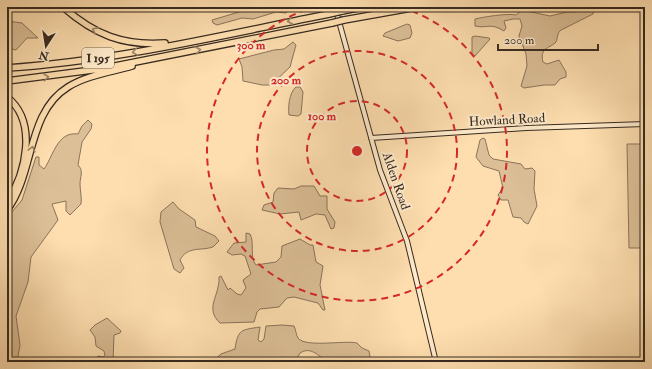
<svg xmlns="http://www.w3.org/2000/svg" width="652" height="369" font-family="'IM FELL Double Pica',serif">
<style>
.green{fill:#dcbf97;stroke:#89745c}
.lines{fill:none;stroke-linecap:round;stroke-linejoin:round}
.secondary-casing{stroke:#362a20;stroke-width:6}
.highway-casing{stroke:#362a20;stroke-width:8}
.secondary{stroke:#feeacb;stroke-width:4}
.highway{stroke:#fedeaf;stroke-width:5.5}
.highway-bridge-casing{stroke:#362a20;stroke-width:8;stroke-linecap:butt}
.highway-bridge{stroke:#fedeaf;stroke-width:5.5}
.oneway{stroke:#9a8468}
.ring{fill:none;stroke:#d62828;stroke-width:2;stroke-dasharray:7 5}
.labels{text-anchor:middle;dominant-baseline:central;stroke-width:4;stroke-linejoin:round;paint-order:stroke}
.shield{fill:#feeacb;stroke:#726453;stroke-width:1}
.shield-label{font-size:12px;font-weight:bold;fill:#362a20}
.street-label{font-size:13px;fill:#362a20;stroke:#feeacb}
.centre{fill:#d62828;stroke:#feeacb;stroke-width:2}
.ring-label{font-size:12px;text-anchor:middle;font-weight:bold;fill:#d62828;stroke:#feeacb;stroke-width:4;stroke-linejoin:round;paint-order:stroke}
</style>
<rect width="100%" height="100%" fill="#fedeaf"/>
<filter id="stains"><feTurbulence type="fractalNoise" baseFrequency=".005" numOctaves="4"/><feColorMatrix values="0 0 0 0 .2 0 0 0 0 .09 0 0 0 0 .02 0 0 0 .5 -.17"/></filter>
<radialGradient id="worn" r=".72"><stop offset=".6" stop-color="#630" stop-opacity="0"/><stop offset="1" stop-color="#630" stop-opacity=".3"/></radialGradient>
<path class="green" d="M240,7H292L286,13L276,12L253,19L242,18L217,25L213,23L212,20L239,12Z
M522,10L550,16L567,12L594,11L593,14L561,30C557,33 558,37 556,42C551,48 539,47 543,62L547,64L559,60L566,72V77L560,79L555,85H544L524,88L521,86L527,66L526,54L519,36L522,26L520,19H513L504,21L506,28L504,31C489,22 489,29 475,26V19C483,17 508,13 516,15Z
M7,21L22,23L38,38H27L16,50L7,48Z
M407,24L410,25L412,33L410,38L398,41L383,36L385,33Z
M475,36L489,38L490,39L475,56L472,54V37Z
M293,42L296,45L290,67L271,85H262L243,81L242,67L239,59L274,50L284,49Z
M296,87H300L303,92L301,114L298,116L289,115C288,107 289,93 296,87Z
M88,120L92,124L91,129L82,142L78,165C84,171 80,177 80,184C80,191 82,197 81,204L70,215L66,211V201L52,204L58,220L31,257L28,282L16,316L20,345L17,362H7V251L10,245C7,236 12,226 7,218L22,200L36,157H39V165L44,169C53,157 57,131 78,134L82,126Z
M483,138L485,139L489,155L493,159L521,164L525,169L532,168L535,171L534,189L537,206L528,224L524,222L521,218L513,217L508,200H501L498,195L503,188L499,171L483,166L476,157L480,140Z
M627,144H645V248H629Z
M301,186H314L320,196H327V209L335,222L334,228L331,229L325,215L316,214L301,220L299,212L280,214L262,210L264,205L273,202L274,193L278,188L294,189Z
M173,202L179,209L195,220L196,227L215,236L219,241L213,247C201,251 187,246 180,260L184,268L180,273L174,269L160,222L161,212Z
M246,233L250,234C255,243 249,257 256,265L276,262L281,257L282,246L300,239L310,245H313L316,262L323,266L320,285L325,310H323L318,303L294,297L287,298L279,307L260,309L257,312L254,322L220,323C204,308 220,296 219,277L221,276L228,290L230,288L237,294L241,295L246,288L243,280L251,274L245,256L241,254L232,255L227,252L234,243L246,242Z
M107,318L121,331L120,333L114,335L113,362H102L97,358L98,356L103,357L105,355L104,351L96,346L95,337L90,330L95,325Z
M282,325L294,326C296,330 296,335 298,338C305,348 345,340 357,343L362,348L369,351L371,362C362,362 334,365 327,361C318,356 311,346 300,353L295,362H212L221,354L235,349C238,329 241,330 260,327L258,340L261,342L264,339L266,326Z"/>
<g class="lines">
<g class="secondary-casing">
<path id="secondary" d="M335,7L380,170L407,241L436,362
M371,138L526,128L645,124"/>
</g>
<g class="highway-casing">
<path id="highway" d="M63,7C95,35 123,46 165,43
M342,11L363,7
M344,20L417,7
M7,68C116,61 222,35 329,14
M7,81L100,69L332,23
M7,97C38,122 26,173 7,202
M7,210C35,173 26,113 68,87C87,75 112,72 132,66"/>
</g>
<use href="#secondary" class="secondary"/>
<use href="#highway" class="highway"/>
<g class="highway-bridge-casing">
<path id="highway-bridge" d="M329,14L342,11
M332,23L344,20"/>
</g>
<use href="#highway-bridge" class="highway-bridge"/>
</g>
<defs><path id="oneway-chevron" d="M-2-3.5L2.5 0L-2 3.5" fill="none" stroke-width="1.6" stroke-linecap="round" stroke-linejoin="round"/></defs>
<g class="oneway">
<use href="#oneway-chevron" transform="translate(290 21) rotate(169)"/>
<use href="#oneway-chevron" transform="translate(95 30) rotate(-152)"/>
<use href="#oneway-chevron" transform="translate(198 50) rotate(-11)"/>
<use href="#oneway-chevron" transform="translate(135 52) rotate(170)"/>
<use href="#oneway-chevron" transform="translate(46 77) rotate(-7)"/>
<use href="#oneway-chevron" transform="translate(32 149) rotate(-75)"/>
</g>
<g class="ring">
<circle cx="357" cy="151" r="50"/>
<circle cx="357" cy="151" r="100"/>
<path d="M400 7A150 150 0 1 1 314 7"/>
</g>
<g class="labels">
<rect class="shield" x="82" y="48" width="32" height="20" rx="3"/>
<g class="shield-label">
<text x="98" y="58">I 195</text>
</g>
<g class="street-label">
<text transform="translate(507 120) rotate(-3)">Howland Road</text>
<text transform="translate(396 181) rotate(71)">Alden Road</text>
</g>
</g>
<circle cx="357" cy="151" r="6" class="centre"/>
<g class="ring-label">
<text x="251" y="49">300 m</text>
<text x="286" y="84">200 m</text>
<text x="322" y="120">100 m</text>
</g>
<rect width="652" height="369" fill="none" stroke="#fedeaf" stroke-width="24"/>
<rect x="8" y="8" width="636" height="353" fill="none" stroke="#362a20" stroke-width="2"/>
<rect x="12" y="12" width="628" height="345" fill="none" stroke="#362a20"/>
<g transform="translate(46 46) rotate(192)" stroke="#feeacb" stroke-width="3" paint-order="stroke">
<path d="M0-3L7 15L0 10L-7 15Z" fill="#362a20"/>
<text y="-6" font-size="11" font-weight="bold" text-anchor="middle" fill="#362a20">N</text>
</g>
<path d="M498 44v6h100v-6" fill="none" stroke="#362a20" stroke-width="2"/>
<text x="504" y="44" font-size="12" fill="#362a20" stroke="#feeacb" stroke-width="3" paint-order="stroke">200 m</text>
<rect width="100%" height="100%" filter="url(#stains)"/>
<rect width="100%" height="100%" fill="url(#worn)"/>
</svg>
